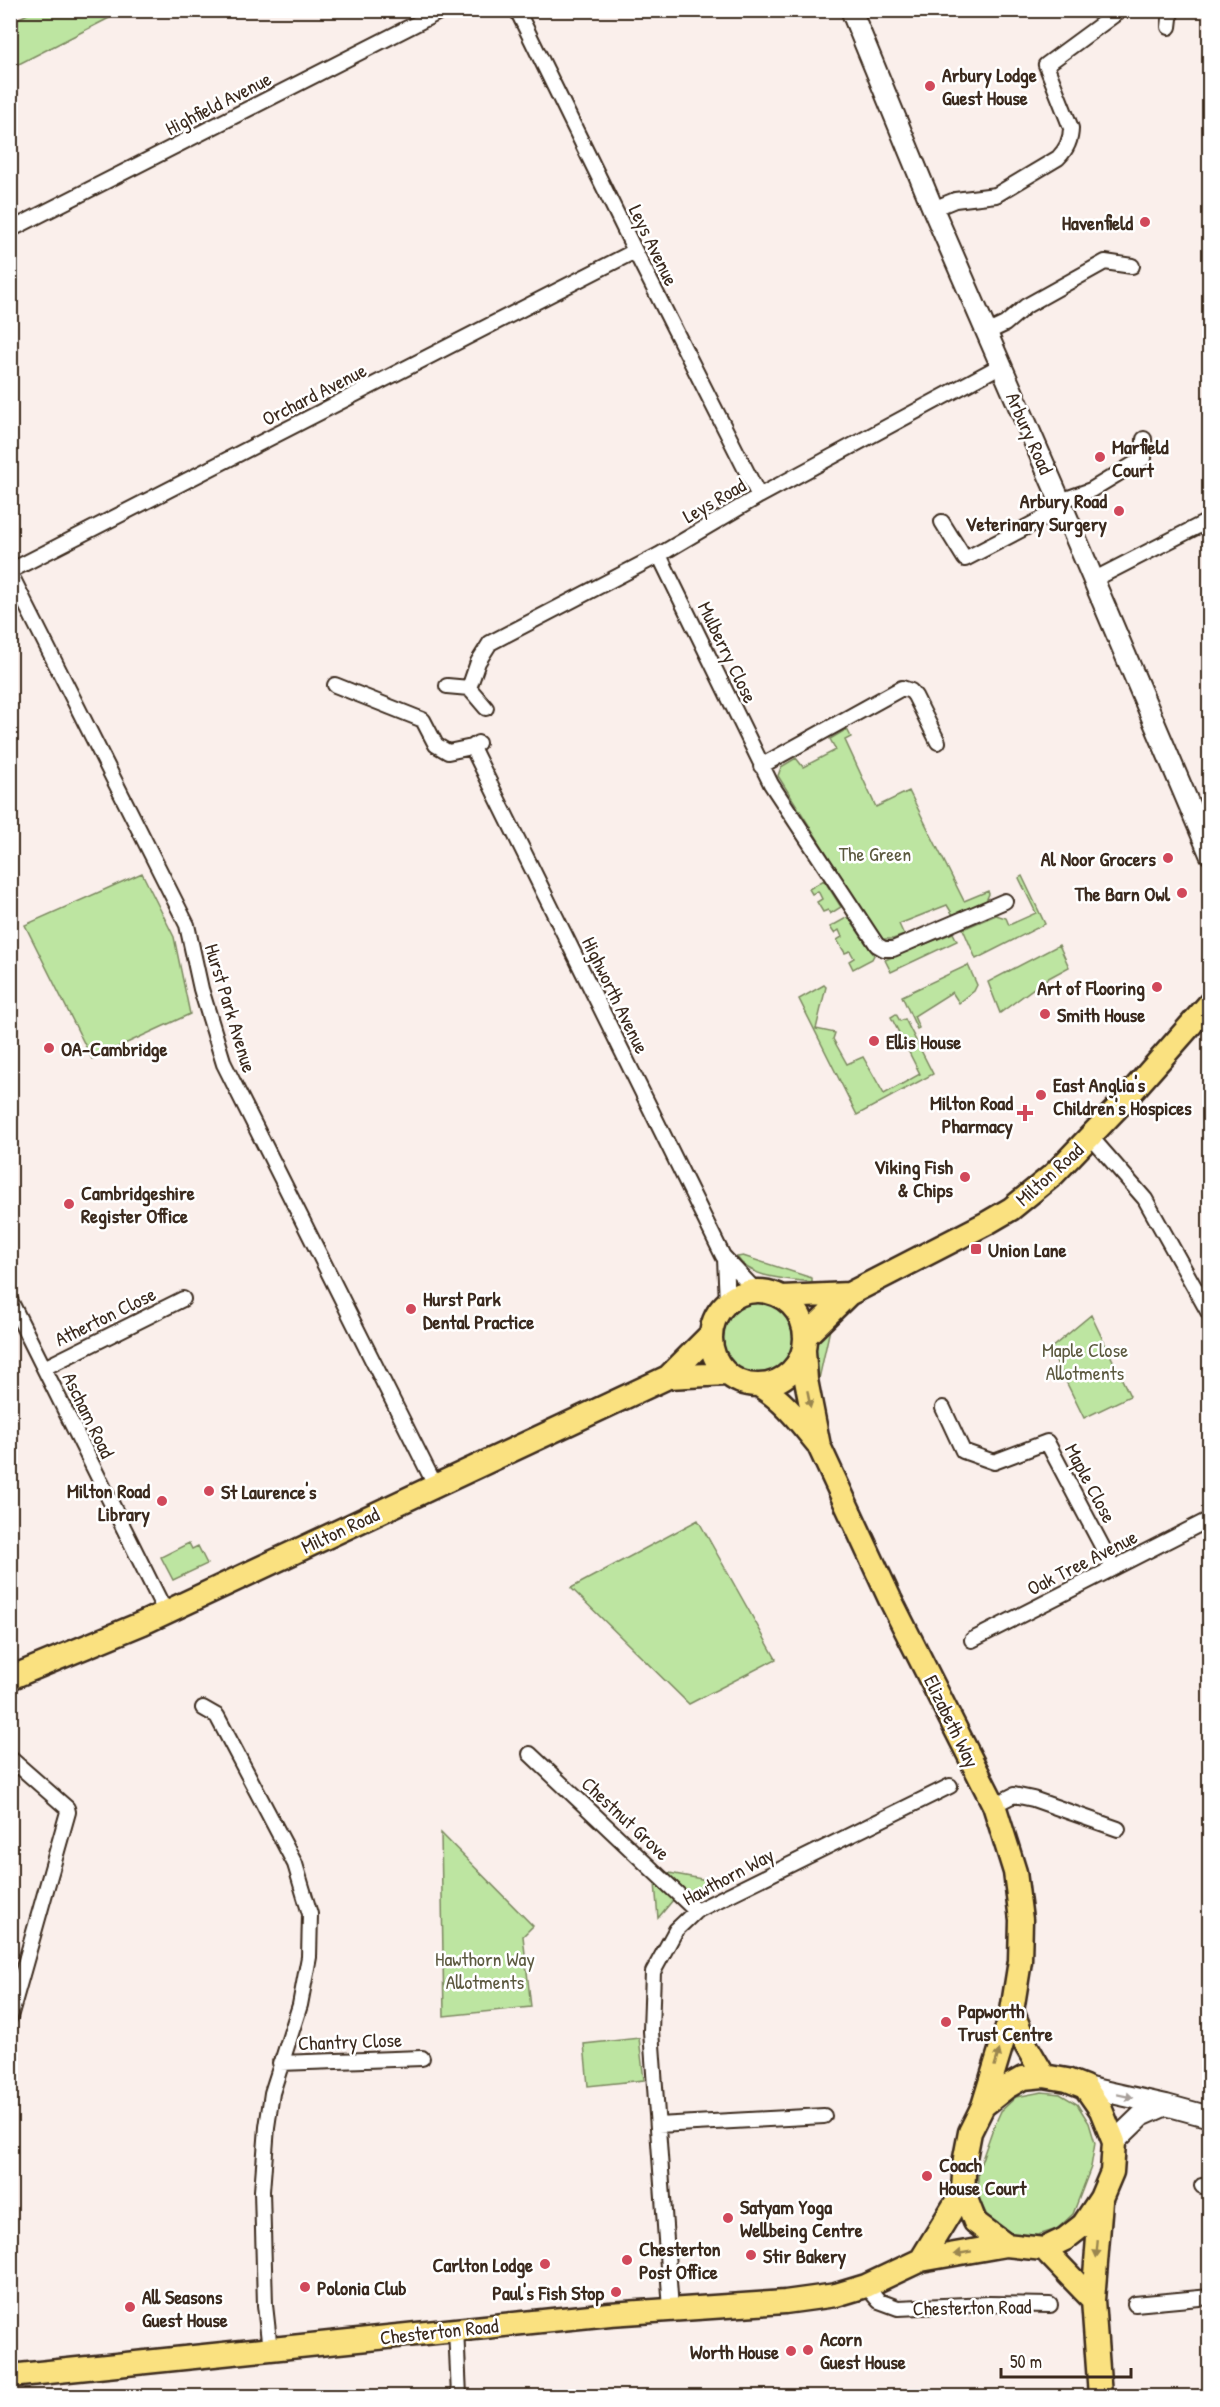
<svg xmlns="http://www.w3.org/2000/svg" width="1220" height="2407" font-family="'Patrick Hand',sans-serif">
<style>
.green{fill:#bde5a1;stroke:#7c8860;stroke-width:1.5}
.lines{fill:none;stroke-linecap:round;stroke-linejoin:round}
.street-casing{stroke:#3b2a1e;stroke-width:18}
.secondary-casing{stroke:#3b2a1e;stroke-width:24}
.primary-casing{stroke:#3b2a1e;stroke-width:27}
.street{stroke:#fff;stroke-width:14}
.secondary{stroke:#fff;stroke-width:20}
.primary{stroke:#fae180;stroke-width:22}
.oneway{fill:#9a864f}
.oneway2{fill:#a79f9a}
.poi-dot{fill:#d1495b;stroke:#fff;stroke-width:2}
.labels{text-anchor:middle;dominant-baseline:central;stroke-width:5;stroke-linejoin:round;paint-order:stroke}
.poi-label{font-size:20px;font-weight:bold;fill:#3b2a1e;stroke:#fff;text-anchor:start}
.street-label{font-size:20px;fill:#3b2a1e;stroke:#fff}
.park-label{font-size:20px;fill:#5c593f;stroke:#fff}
</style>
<rect width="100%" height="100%" fill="#faefeb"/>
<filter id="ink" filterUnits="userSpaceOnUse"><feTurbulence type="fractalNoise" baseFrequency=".0167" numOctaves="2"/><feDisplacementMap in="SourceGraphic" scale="12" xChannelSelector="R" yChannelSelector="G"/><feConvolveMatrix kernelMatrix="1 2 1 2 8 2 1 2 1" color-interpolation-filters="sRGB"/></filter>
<g filter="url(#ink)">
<path class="green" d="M34,11V10L123,11L11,68V22Z
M847,729L851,737L845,740L876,807L909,791L964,901L988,891L989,894L986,901L953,915L947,905L899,924L904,935L893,939H883L876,932L778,776L781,767L796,758L803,767L836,750L830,739Z
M142,873L174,937L190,1014L92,1059L25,925Z
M1022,876L1045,924L976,959L963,929L996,915L1006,918L1009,925L1036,913L1019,878Z
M824,880L841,907L830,914L828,910L823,912L817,902L822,899L818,891L812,894L809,889Z
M848,917L874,955L872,959L853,969L849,961L854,958L850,951L845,953L837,940L842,937L839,930L834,933L830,927Z
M953,933L957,941L891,972L885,960Z
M1059,945L1069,967L1045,980L1000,1013L988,982Z
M968,965L977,985L974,991L959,1003L952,992L914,1016L919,1028L917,1029L902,996Z
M824,985L826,987L816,1029L835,1033L833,1039L847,1064L863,1057L884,1094L920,1074L891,1017L896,1014L900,1021L905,1019L933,1074L857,1115L799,999Z
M743,1256L812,1278V1282C788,1279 750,1279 737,1257Z
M722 1338a36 36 0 1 1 72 0a36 36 0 1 1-72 0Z
M1091,1315L1130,1396L1084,1418L1050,1349Z
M827,1325L830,1329L819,1379L815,1380C814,1362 814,1339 827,1325Z
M698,1520L776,1659L689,1704L571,1588Z
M189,1543L192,1549L198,1546L207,1564L173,1580L161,1557Z
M441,1833L533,1926L523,1936L531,2007L444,2016Z
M664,1872L718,1882L687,1892Z
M655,1883L673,1900L658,1918Z
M639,2038L644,2080L588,2086L584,2044Z
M1042,2092L1060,2094L1077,2104L1089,2123L1095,2143L1091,2167L1073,2214L1057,2229L1038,2235L1017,2237L991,2224L978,2197V2171L992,2131L1001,2111L1016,2097Z"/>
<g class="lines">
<g class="street-casing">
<path id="street" d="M517,10L635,251L759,496
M1169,27L1171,10
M933,209L955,200L996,195L1058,158C1067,149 1071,140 1071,128L1046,65L1114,15
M10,230L443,10
M986,333L1005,324L1026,306L1105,262L1132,266
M1060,501L1091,490L1144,458V439
M942,522L965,559L1063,508
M659,555L771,784L877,945L884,949H893L1005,901
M10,571L635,251
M10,573L187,925L201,989L224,1064L435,1485
M1093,580L1210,520
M335,685L423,720L436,745L448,752L472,747L478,743
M447,686L469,688
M486,708L469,688L478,662L490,643L659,555L759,496L1000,366
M472,747L723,1256L756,1291
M761,766L902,688L911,691L915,696L938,742
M1090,1136L1145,1199L1210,1315
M725,1259L727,1302
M10,1300L166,1613
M44,1368L183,1299
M943,1408L963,1451L994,1462L1047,1442L1113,1567
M972,1640L1210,1519
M203,1708L217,1716L295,1864L310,1914L309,1957L300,2005L272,2093L267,2127L262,2191L265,2305L270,2350
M530,1754L696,1911
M10,1758L67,1808L68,1812L10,2017
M994,1805L1014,1795L1033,1799L1118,1829
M280,2063L422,2058
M658,2125L824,2116
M1202,2186L1210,2185
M866,2286L879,2301L898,2308L988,2304L1050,2305
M1135,2304L1210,2297
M671,2309L651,2031L653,1972L676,1930L696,1911L950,1786
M456,2328L459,2396"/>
</g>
<g class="secondary-casing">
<path id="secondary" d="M851,10L933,209L1060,501L1210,854
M1085,2087L1166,2105L1210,2117
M1114,2142L1141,2116L1166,2105"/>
</g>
<g class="primary-casing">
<path id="primary" d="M711 1338a47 47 0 1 1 94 0a47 47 0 1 1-94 0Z
M782,1297L849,1294
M806,1336L849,1294L987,1223L1011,1209L1054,1174L1122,1103L1210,1003
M804,1351L806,1380L819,1446L890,1599L994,1805L1015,1872L1021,1920L1020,1961L1012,2011L983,2106
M668,1377L727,1374
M760,1386C784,1401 799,1421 817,1443
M10,1678L143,1623L668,1377L711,1334
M1012,2011L1027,2047L1044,2076
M1044,2076L1067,2080L1085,2087L1101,2110L1114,2142L1112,2172L1101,2198L1083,2225L1065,2239L1044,2249L1006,2245L975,2222L963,2191L965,2158L970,2132L983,2106L1007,2087L1023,2078Z
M1044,2249L1093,2300
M921,2260L963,2191
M10,2376L610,2314L785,2302L836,2295L866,2286L921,2260L1006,2245
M1100,2396L1093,2300L1101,2201"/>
</g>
<use href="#street" class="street"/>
<use href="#secondary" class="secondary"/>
<use href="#primary" class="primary"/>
</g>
<defs><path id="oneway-solid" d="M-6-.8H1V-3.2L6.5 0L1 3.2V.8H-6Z" transform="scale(1.5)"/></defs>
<g class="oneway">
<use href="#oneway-solid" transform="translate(809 1399) rotate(79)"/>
<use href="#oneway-solid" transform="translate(997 2058) rotate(-73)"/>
<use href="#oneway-solid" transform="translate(1097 2249) rotate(95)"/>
<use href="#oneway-solid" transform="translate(963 2253) rotate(170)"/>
</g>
<use class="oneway2" href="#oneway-solid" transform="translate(1125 2096) rotate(12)"/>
</g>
<g class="poi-dot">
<circle cx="930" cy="86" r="6"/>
<circle cx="1145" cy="222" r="6"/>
<circle cx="1100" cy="457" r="6"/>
<circle cx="1119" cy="511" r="6"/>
<circle cx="1168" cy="858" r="6"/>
<circle cx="1182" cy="893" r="6"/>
<circle cx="1157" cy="987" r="6"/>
<circle cx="1045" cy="1014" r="6"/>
<circle cx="874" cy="1041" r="6"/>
<circle cx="49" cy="1048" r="6"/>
<circle cx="1041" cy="1095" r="6"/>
<path d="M1022 1104h6v6h6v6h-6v6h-6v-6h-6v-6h6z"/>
<circle cx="965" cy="1177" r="6"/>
<circle cx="69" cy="1204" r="6"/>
<rect x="970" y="1243" width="12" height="12" rx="3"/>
<circle cx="411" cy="1309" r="6"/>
<circle cx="209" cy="1491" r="6"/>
<circle cx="162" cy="1501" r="6"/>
<circle cx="946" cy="2022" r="6"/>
<circle cx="927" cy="2176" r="6"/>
<circle cx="728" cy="2218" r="6"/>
<circle cx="751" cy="2255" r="6"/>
<circle cx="627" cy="2260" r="6"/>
<circle cx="545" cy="2264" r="6"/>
<circle cx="305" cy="2287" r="6"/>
<circle cx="616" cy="2292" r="6"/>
<circle cx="130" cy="2307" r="6"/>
<circle cx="808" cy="2350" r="6"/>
<circle cx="791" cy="2351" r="6"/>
</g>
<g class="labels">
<g class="poi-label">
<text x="942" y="74">Arbury Lodge<tspan x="942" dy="23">Guest House</tspan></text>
<text x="1133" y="222" text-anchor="end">Havenfield</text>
<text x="1112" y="446">Marfield<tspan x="1112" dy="23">Court</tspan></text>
<text x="1107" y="500" text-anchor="end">Arbury Road<tspan x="1107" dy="23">Veterinary Surgery</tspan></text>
<text x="1156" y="858" text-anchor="end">Al Noor Grocers</text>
<text x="1170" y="893" text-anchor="end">The Barn Owl</text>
<text x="1145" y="987" text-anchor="end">Art of Flooring</text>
<text x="1057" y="1014">Smith House</text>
<text x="886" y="1041">Ellis House</text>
<text x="61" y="1048">OA-Cambridge</text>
<text x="1053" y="1084">East Anglia's<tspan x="1053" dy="23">Children's Hospices</tspan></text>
<text x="1013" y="1102" text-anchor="end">Milton Road<tspan x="1013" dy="23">Pharmacy</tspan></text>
<text x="953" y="1166" text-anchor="end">Viking Fish<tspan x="953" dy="23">&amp; Chips</tspan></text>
<text x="81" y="1192">Cambridgeshire<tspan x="81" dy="23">Register Office</tspan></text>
<text x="988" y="1249">Union Lane</text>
<text x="423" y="1298">Hurst Park<tspan x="423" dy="23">Dental Practice</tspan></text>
<text x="150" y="1490" text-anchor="end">Milton Road<tspan x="150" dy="23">Library</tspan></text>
<text x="221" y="1491">St Laurence's</text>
<text x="958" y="2010">Papworth<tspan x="958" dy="23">Trust Centre</tspan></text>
<text x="939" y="2164">Coach<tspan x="939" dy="23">House Court</tspan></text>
<text x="740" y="2206">Satyam Yoga<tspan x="740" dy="23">Wellbeing Centre</tspan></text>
<text x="639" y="2248">Chesterton<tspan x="639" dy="23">Post Office</tspan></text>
<text x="763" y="2255">Stir Bakery</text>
<text x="533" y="2264" text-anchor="end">Carlton Lodge</text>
<text x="317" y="2287">Polonia Club</text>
<text x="604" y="2292" text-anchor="end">Paul's Fish Stop</text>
<text x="142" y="2296">All Seasons<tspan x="142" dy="23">Guest House</tspan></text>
<text x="820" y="2338">Acorn<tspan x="820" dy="23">Guest House</tspan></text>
<text x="779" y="2351" text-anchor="end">Worth House</text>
</g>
<g class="street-label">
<text transform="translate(218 103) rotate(-27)">Highfield Avenue</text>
<text transform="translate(654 245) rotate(64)">Leys Avenue</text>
<text transform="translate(314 394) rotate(-27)">Orchard Avenue</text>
<text transform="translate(1030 433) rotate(66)">Arbury Road</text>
<text transform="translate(714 500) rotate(-30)">Leys Road</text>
<text transform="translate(728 652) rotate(64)">Mulberry Close</text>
<text transform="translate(616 995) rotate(64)">Highworth Avenue</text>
<text transform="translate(231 1008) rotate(73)">Hurst Park Avenue</text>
<text transform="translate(1049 1174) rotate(-42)">Milton Road</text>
<text transform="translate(105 1316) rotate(-26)">Atherton Close</text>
<text transform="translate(89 1415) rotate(64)">Ascham Road</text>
<text transform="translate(1091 1483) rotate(62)">Maple Close</text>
<text transform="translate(340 1530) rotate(-25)">Milton Road</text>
<text transform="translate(1082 1562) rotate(-27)">Oak Tree Avenue</text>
<text transform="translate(952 1721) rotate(64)">Elizabeth Way</text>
<text transform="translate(626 1818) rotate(43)">Chestnut Grove</text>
<text transform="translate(728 1876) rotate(-28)">Hawthorn Way</text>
<text transform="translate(350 2041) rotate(-2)">Chantry Close</text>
<text transform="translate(972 2307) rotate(-1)">Chesterton Road</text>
<text transform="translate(439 2331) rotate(-6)">Chesterton Road</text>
</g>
<g class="park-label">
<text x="875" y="853">The Green</text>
<text x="1085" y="1349">Maple Close<tspan x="1085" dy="23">Allotments</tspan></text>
<text x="485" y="1958">Hawthorn Way<tspan x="485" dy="23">Allotments</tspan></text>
</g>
</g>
<rect width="1220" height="2407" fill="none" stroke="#fff" stroke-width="36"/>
<rect x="18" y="18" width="1184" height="2371" fill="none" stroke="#3b2a1e" stroke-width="2" filter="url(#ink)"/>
<path d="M1001 2368v9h130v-9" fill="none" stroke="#3b2a1e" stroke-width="3"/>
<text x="1010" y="2368" font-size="18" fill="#3b2a1e" stroke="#ffffff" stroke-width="4.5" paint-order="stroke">50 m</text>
</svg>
